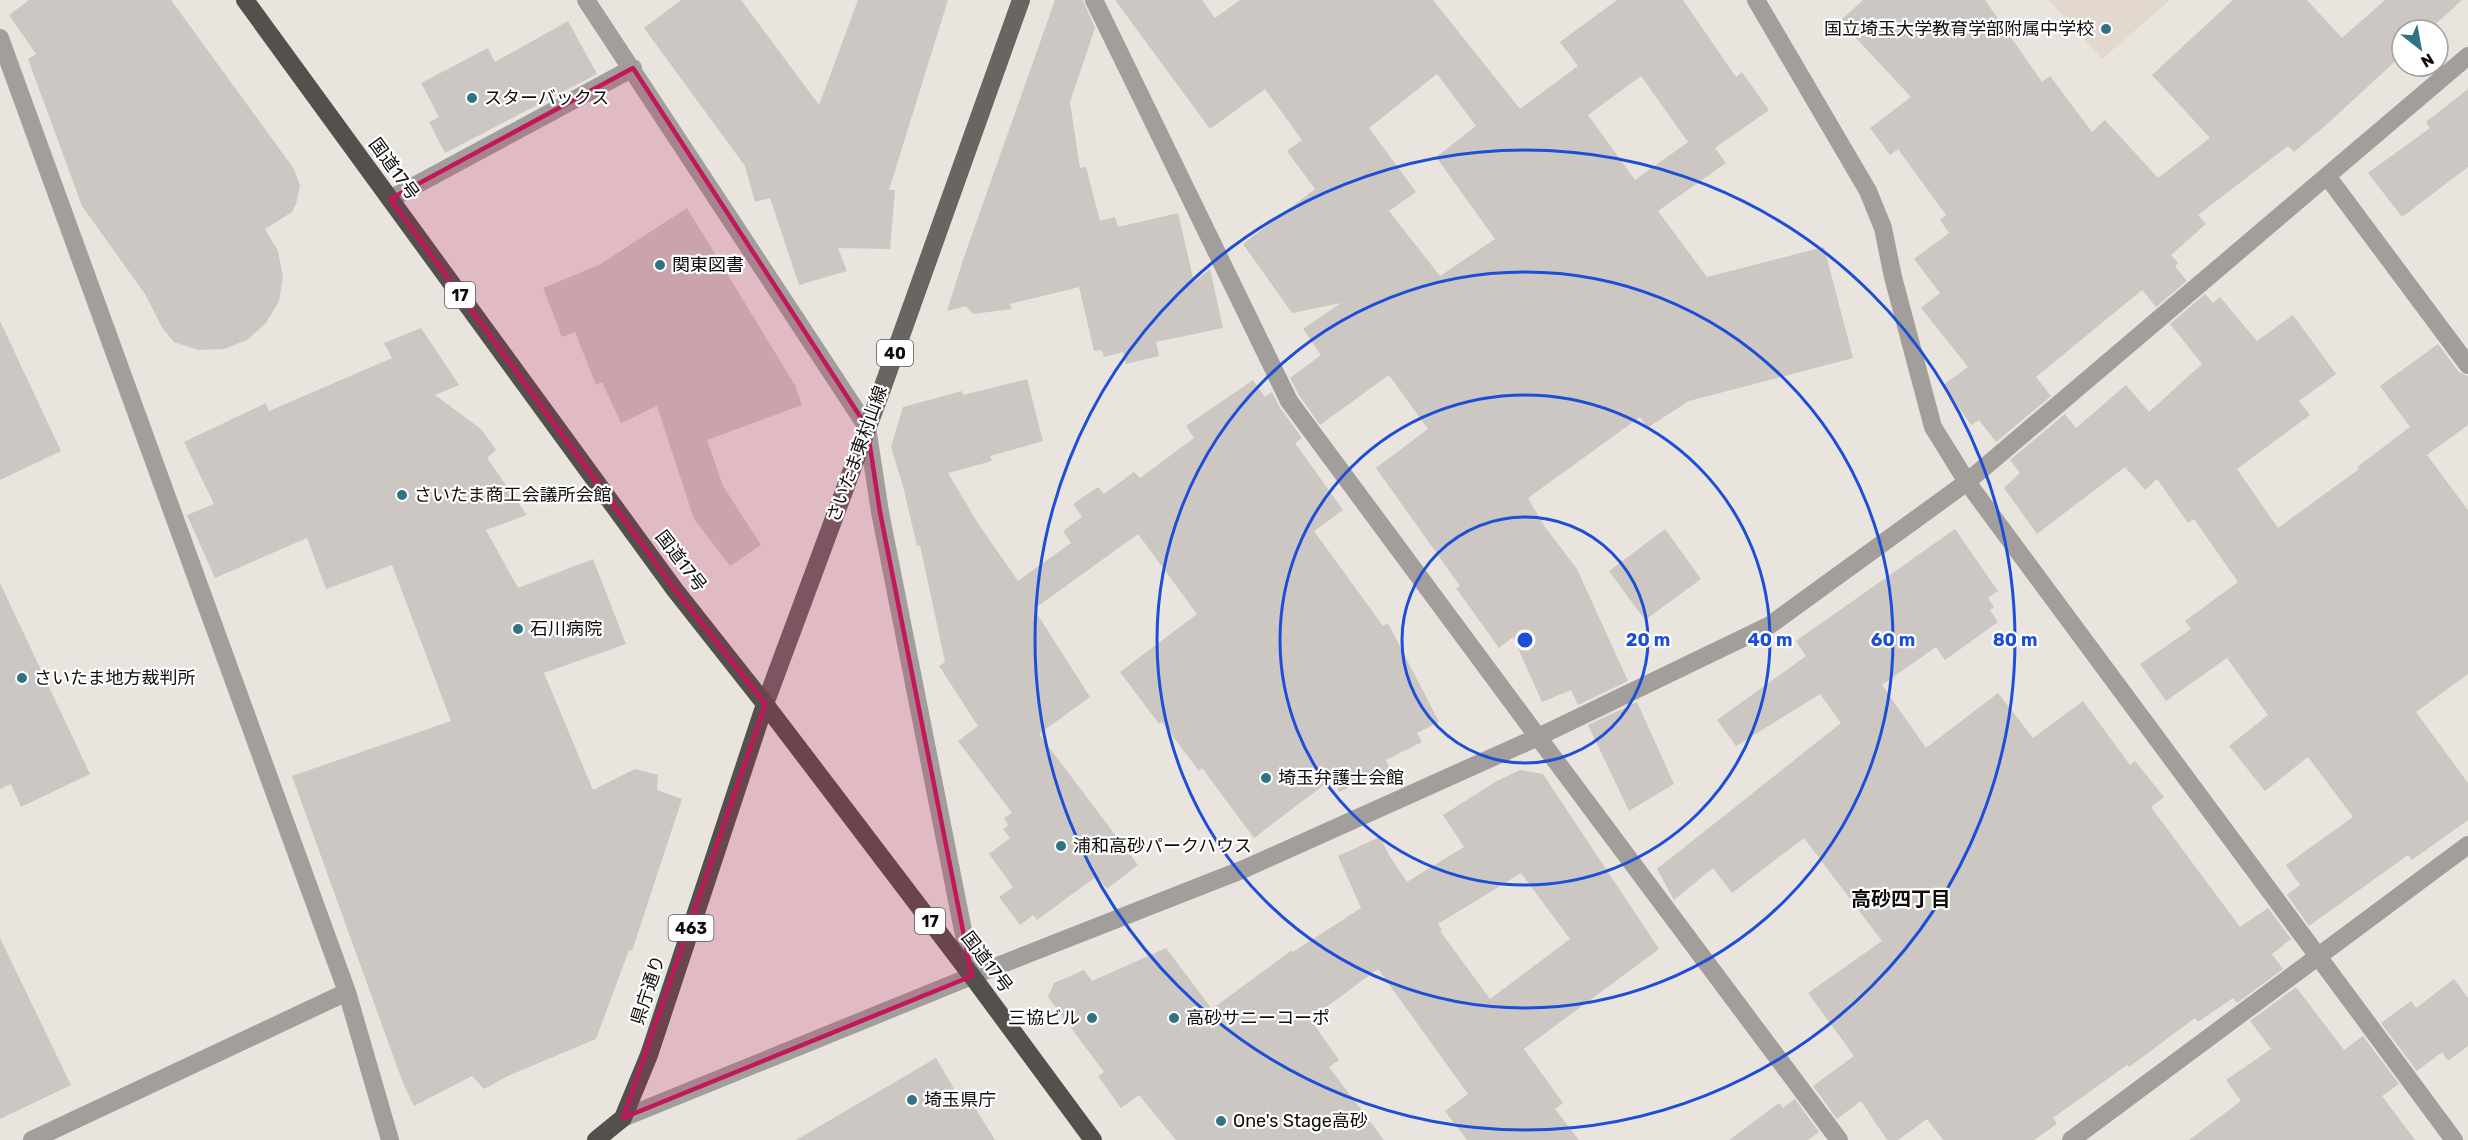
<svg xmlns="http://www.w3.org/2000/svg" width="2468" height="1140" font-family="Rubik,'Noto Sans JP',sans-serif">
<style>
.built{fill:#e3d8cd}
.building{fill:#ccc7c2;fill-rule:evenodd}
.lines{fill:none;stroke-linecap:round;stroke-linejoin:round}
.minor{stroke:#a19e9c;stroke-width:18}
.major{stroke:#696561;stroke-width:18}
.highway{stroke:#55504c;stroke-width:18}
.marked{fill:#c2185b;fill-opacity:0.2;stroke:#c2185b;stroke-width:4.5;stroke-linejoin:round}
.ring{fill:none;stroke:#1d4ed8;stroke-width:3}
.poi-dot{fill:#307384;stroke:#fff;stroke-width:2}
.labels{text-anchor:middle;dominant-baseline:central;stroke-width:4.5;stroke-linejoin:round;paint-order:stroke}
.shield{fill:#fff;stroke:#585655;stroke-width:1.5}
.shield-label{font-size:16px;font-weight:bold;fill:#100e0c}
.poi-label{font-size:18px;fill:#100e0c;stroke:#fff;text-anchor:start}
.street-label{font-size:18px;fill:#100e0c;stroke:#fff}
.neighbourhood-label{font-size:20px;font-weight:bold;fill:#100e0c;stroke:#fff}
.centre{fill:#1d4ed8;stroke:#fff;stroke-width:3}
.ring-label{font-size:18px;text-anchor:middle;font-weight:bold;fill:#1d4ed8;stroke:#fff;stroke-width:4.5;stroke-linejoin:round;paint-order:stroke}
</style>
<rect width="100%" height="100%" fill="#e9e4de"/>
<path class="built" d="M2049,0H2170L2102,59Z"/>
<path class="building" d="M29,0H171L294,169L300,186L296,204L292,212L265,229L278,251L283,276L279,301L266,323L247,340L224,349L198,350L174,342L163,329L145,294L82,206L28,59L36,54L9,15Z
M681,0H741L819,105L858,0H948L889,190H895L890,249L838,248L847,271L799,285L770,198L755,202L745,166L644,28Z
M1055,0H1083L1095,28L1070,102L1080,168L1086,167L1100,221L1115,217L1118,227L1178,213L1194,282L1210,269L1223,328L1156,342L1159,356L1126,364L1123,352L1104,357L1102,350L1094,351L1079,287L1010,304L1012,309L973,314L966,306L947,311L963,260Z
M1115,0H1202L1215,18L1240,0H1433L1520,109L1578,66L1560,42L1617,0H1683L1736,77L1742,72L1769,110L1715,148L1726,163L1658,211L1707,277L1824,247L1853,358L1689,401L1647,428L1640,417L1528,498L1545,527L1577,569L1628,681L1578,705L1571,690L1542,702L1513,637L1499,648L1456,588L1460,586L1376,468L1428,429L1389,375L1320,425L1299,395L1290,378L1321,355L1303,329L1341,303L1292,313L1243,244L1315,189L1287,151L1302,140L1265,89L1210,129ZM1437,74L1476,126L1436,157L1495,239L1440,276L1389,211L1416,192L1369,128ZM1641,76L1688,142L1635,180L1588,115Z
M1863,0H1985L2042,82L2050,76L2092,132L2105,120L2158,178L2210,138L2152,75L2233,0H2307L2342,38L2385,0H2462L2429,30H2402V55L2325,126L2294,152L2288,146L2198,215L2206,224L2171,255L2178,263L2175,266L2187,281L2156,307L2142,290L2036,377L2051,396L1996,442L1979,420L1971,425L1943,385L1968,367L1921,308L1940,293L1914,259L1949,233L1940,220L1946,215L1898,149L1890,155L1870,128L1911,97L1840,21Z
M568,21L597,74L445,153L429,122L439,117L421,83L488,48L495,62Z
M2468,89V167L2402,217L2368,173L2430,128L2426,122Z
M687,208L795,385L802,405L707,440L723,486L761,545L730,566L694,519L657,406L621,423L602,382L596,385L575,332L562,337L543,288L599,265Z
M2205,294L2213,303L2220,297L2257,341L2293,315L2336,374L2299,401L2310,415L2237,469L2278,528L2359,469L2357,467L2410,427L2380,386L2438,344L2459,372L2468,376V425L2427,455L2468,510V674L2416,712L2468,783V820L2412,860L2408,855L2309,926L2287,895L2300,885L2286,865L2353,817L2308,757L2265,791L2229,746L2268,715L2227,658L2166,701L2140,664L2191,629L2185,621L2238,582L2194,519L2188,523L2157,479L2145,490L2125,467L2037,534L2004,488L2020,473L2010,460L2065,414L2076,428L2126,385L2149,412L2202,364L2170,324Z
M0,321L61,451L0,480Z
M421,328L459,385L435,395L481,429L496,450L487,458L527,515L486,530L518,588L593,559L626,644L544,673L593,790L635,769L658,775L657,790L682,799L632,951L629,950L596,1039L510,1075L484,1089L472,1076L414,1106L403,1083L292,776L451,721L392,565L326,589L307,538L215,578L187,515L214,504L184,442L266,403L269,411L392,358L384,343Z
M1027,379L1043,441L990,456L992,461L948,473L979,525L1018,581L1071,543L1063,531L1082,517L1073,504L1098,487L1104,494L1134,472L1140,478L1194,438L1186,426L1253,380L1265,397L1272,392L1280,408L1302,438L1295,443L1343,510L1314,531L1383,626L1388,623L1439,722L1417,733L1422,742L1386,760L1390,769L1339,792L1333,778L1254,838L1202,768L1199,771L1162,722L1159,724L1120,672L1197,614L1138,534L1034,609L1090,697L1039,734L1138,865L1107,889L1097,876L1037,920L1033,915L1020,925L999,897L1013,887L989,854L1010,838L1003,829L1008,825L1004,818L1012,813L958,741L978,726L939,666L945,662L920,545L917,546L903,486L891,447L903,407L962,391L963,395Z
M1665,529L1701,579L1645,620L1609,571Z
M1955,529L1998,591L1988,598L1994,607L1990,610L1998,622L1945,660L1936,647L1882,685L1926,748L1998,693L2033,738L2083,701L2130,765L2135,761L2164,797L2151,807L2240,927L2268,908L2291,939L2272,954L2283,969L2237,1003L2233,998L2198,1022L2195,1018L2129,1067L2127,1065L2053,1118L2057,1124L2034,1140H1943L1927,1119L1898,1140H1887L1861,1101L1837,1119L1813,1086L1854,1056L1808,993L1882,941L1804,838L1732,893L1713,868L1674,900L1657,869L1841,723L1820,694L1736,746L1717,720L1806,656L1796,641Z
M0,583L90,774L21,807L11,784L0,789Z
M1637,702L1674,784L1629,811L1588,725Z
M1520,770L1543,774L1659,949L1524,1049L1563,1103L1555,1109L1579,1140H1467L1445,1111L1468,1094L1378,969L1310,1019L1339,1060L1329,1067L1384,1140H1176L1139,1095L1121,1108L1098,1076L1104,1072L1048,997L1054,983L1084,970L1092,981L1166,948L1212,1009L1292,950L1293,952L1361,908L1338,856L1380,837L1389,855L1407,882L1464,847L1443,815L1497,781ZM1521,873L1570,939L1490,999L1440,931L1442,930L1438,924Z
M0,938L71,1085L0,1119Z
M2454,979L2468,998V1046L2448,1061L2442,1052L2417,1071L2381,1023L2411,1001L2416,1008Z
M2296,987L2344,1050L2363,1036L2399,1084L2382,1096L2415,1140H2189L2241,1101L2226,1080L2271,1049L2250,1021Z
M936,1058L962,1102L969,1098L995,1140H796Z
M1795,1099L1819,1132L1808,1140H1729L1779,1103L1783,1108Z"/>
<g class="lines">
<path class="minor" d="M586,0L867,427L880,512L972,976
M1094,0L1289,401L1538,737L1839,1140
M1756,0L1868,191L1883,228L1893,277L1933,427L1967,482L2454,1140
M0,38L347,992L390,1140
M2327,176L2468,365
M390,199L633,68
M623,1118L972,976L1244,869L1538,737L1770,625L1967,482L2468,56
M32,1140L347,992
M2071,1140L2468,845"/>
<path class="major" d="M765,704L882,389L1021,0"/>
<path class="highway" d="M245,0L675,590L765,704L972,976L1093,1140
M596,1140L623,1118L649,1055L765,704"/>
</g>
<path class="marked" d="M633,68L867,427L880,512L972,976L623,1118L765,704L675,590L390,199Z"/>
<g class="ring">
<circle cx="1525" cy="640" r="123"/>
<circle cx="1525" cy="640" r="245"/>
<circle cx="1525" cy="640" r="368"/>
<circle cx="1525" cy="640" r="490"/>
</g>
<g class="poi-dot">
<circle cx="2106" cy="29" r="6"/>
<circle cx="472" cy="98" r="6"/>
<circle cx="660" cy="265" r="6"/>
<circle cx="402" cy="495" r="6"/>
<circle cx="518" cy="629" r="6"/>
<circle cx="22" cy="678" r="6"/>
<circle cx="1266" cy="778" r="6"/>
<circle cx="1061" cy="846" r="6"/>
<circle cx="1092" cy="1018" r="6"/>
<circle cx="1174" cy="1018" r="6"/>
<circle cx="912" cy="1100" r="6"/>
<circle cx="1221" cy="1121" r="6"/>
</g>
<g class="labels">
<g class="shield">
<rect x="445" y="282" width="30" height="26" rx="4.5"/>
<rect x="877" y="340" width="36" height="26" rx="4.5"/>
<rect x="915" y="908" width="30" height="26" rx="4.5"/>
<rect x="668.5" y="915" width="45" height="26" rx="4.5"/>
</g>
<g class="shield-label">
<text x="460" y="295">17</text>
<text x="895" y="353">40</text>
<text x="930" y="921">17</text>
<text x="691" y="928">463</text>
</g>
<g class="poi-label">
<text x="2094" y="29" text-anchor="end">国立埼玉大学教育学部附属中学校</text>
<text x="484" y="98">スターバックス</text>
<text x="672" y="265">関東図書</text>
<text x="414" y="495">さいたま商工会議所会館</text>
<text x="530" y="629">石川病院</text>
<text x="34" y="678">さいたま地方裁判所</text>
<text x="1278" y="778">埼玉弁護士会館</text>
<text x="1073" y="846">浦和高砂パークハウス</text>
<text x="1080" y="1018" text-anchor="end">三協ビル</text>
<text x="1186" y="1018">高砂サニーコーポ</text>
<text x="924" y="1100">埼玉県庁</text>
<text x="1233" y="1121">One's Stage高砂</text>
</g>
<g class="street-label">
<text transform="translate(394 169) rotate(54)">国道17号</text>
<text transform="translate(857 454) rotate(-70)">さいたま東村山線</text>
<text transform="translate(681 561) rotate(53)">国道17号</text>
<text transform="translate(987 962) rotate(53)">国道17号</text>
<text transform="translate(648 990) rotate(-72)">県庁通り</text>
</g>
<g class="neighbourhood-label">
<text x="1901" y="899">高砂四丁目</text>
</g>
</g>
<circle cx="1525" cy="640" r="9" class="centre"/>
<g class="ring-label">
<text x="1648" y="646">20 m</text>
<text x="1770" y="646">40 m</text>
<text x="1893" y="646">60 m</text>
<text x="2015" y="646">80 m</text>
</g>
<g transform="translate(2420 48) rotate(149)"><circle r="28" fill="#ffffff" stroke="#9f9f9e" stroke-width="1.5"/>
<path d="M0-4.5L10 22L0 15L-10 22Z" fill="#307384"/>
<text y="-9" font-size="16" font-weight="bold" text-anchor="middle" fill="#100e0c">N</text>
</g>
</svg>
